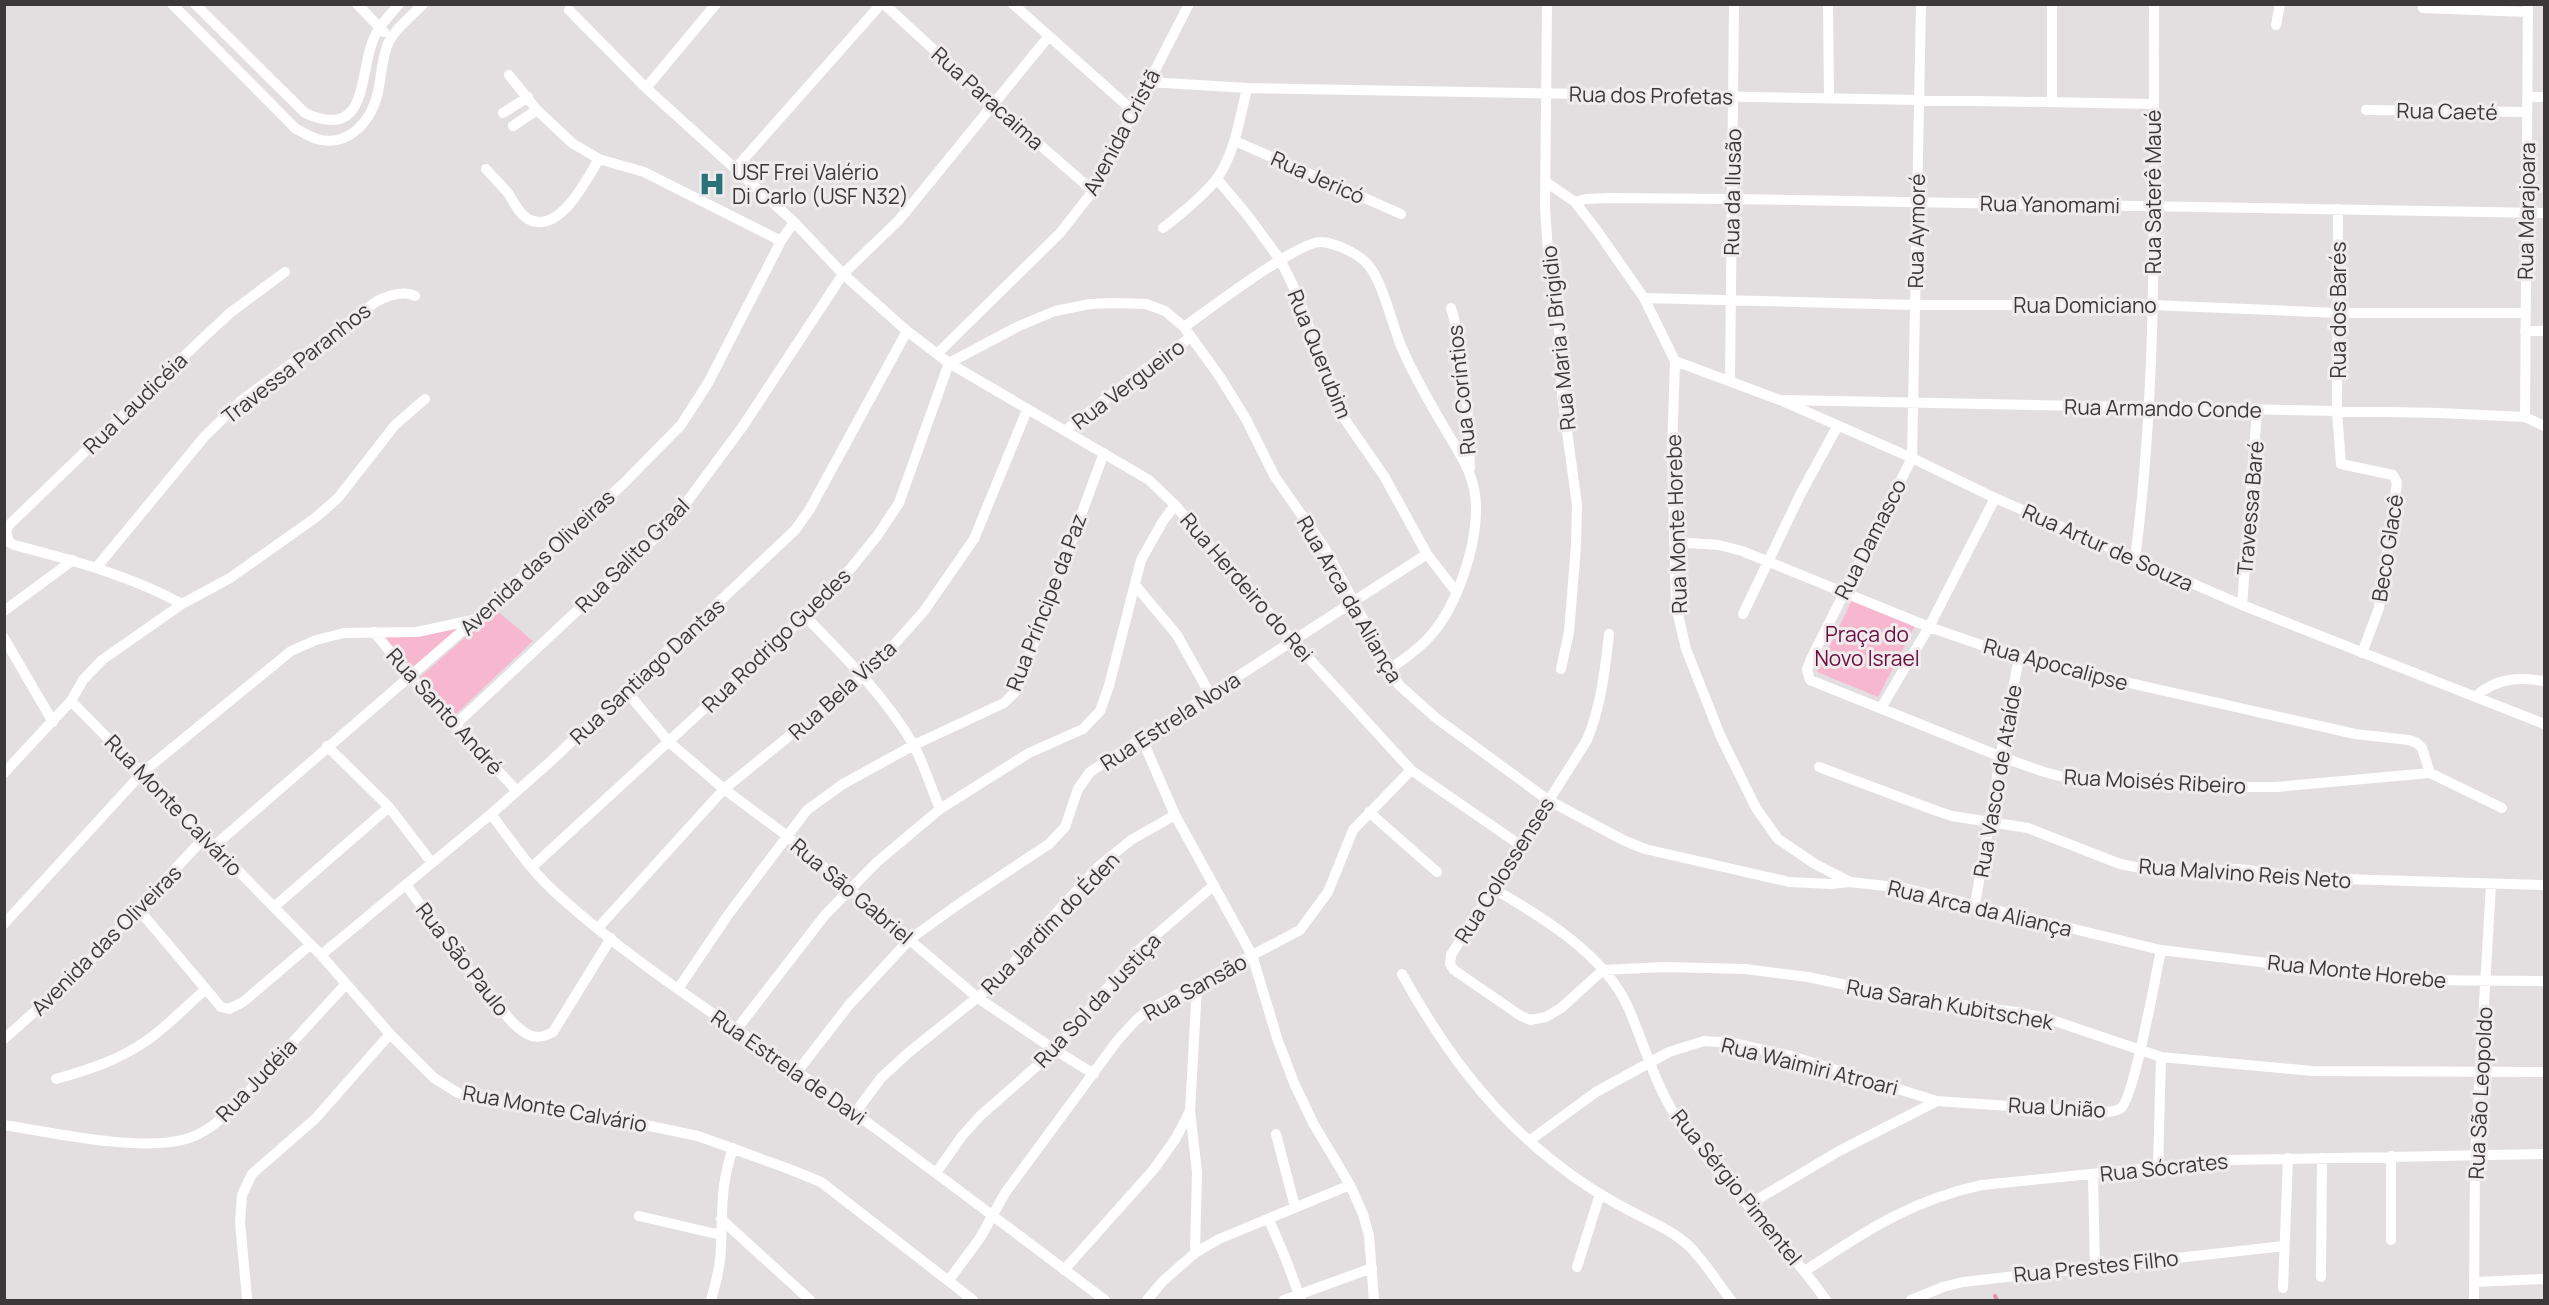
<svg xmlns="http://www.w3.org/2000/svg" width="2549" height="1305" font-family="Manrope,sans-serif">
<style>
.green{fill:#f7b8cf}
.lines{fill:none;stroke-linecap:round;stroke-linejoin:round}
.stream{stroke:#e293b2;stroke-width:4}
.minor{stroke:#fff;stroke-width:10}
.labels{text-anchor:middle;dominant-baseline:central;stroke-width:6;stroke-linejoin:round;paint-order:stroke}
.street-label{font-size:21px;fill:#3a3839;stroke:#f0eced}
.poi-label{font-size:21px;fill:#3a3839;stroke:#f0eced;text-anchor:start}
.park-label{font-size:21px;fill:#6b0e3f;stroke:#f0eced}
</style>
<rect width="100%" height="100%" fill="#e3dfe0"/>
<path class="green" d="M1852,600L1915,626L1878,697L1817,672Z
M496,610L533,641L455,715L419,678Z
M467,622L410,670L384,636Z"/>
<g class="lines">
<path class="stream" d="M1995,1296L1997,1300"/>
<path class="minor" d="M172,4L296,129C303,132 310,137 317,139C349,148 372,120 378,92C381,77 382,60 387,46C393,30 411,17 423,4
M195,4L305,113C366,141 359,81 372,43C377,28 389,16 399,4
M357,4L384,32
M884,4L994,105L1093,191
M1013,4L1133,111
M1547,4L1545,208L1548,251L1558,306L1562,394L1577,505L1576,546L1569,632L1561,669
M1828,4L1829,98
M1921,4L1912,458L1811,659L1807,670L1810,680L1999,756L2044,772L2071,779L2219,787H2276L2430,773L2502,808
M2423,8L2527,12
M569,10L646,88L794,222L843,274L907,331L949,363L1149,480L1175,505L1293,641L1411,770L1520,845
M2276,25L2280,4
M509,75L537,110L572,143L599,159L644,172L781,241
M1149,82L1247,88L2153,104
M646,88L716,4
M2527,97H2544
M2052,102V4
M2366,110L2527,112
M503,113L528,97
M513,126L537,110
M1235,141L1401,214
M486,169C493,177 501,185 508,193C514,202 518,213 528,219C559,236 586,180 599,159
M735,169L881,4
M1217,179L1248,216L1281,261L1297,294L1341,414L1384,476L1427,554L1457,593
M1546,182L1575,202L1598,232L1644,298L1675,361L1672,452L1676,606L1686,649L1720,735L1756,808L1778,839L1815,864L1850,882
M1575,202L1586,199L1611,198L1732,199L2544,213
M2338,209L2337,412L2341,464L2393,475L2397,483L2379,608L2362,653
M1163,228C1181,214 1200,199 1215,181C1234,158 1240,117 1247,88
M1644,298L1915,305H2152L2338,313H2525
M1451,308C1467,359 1468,414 1470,468
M1184,327C1207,311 1298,241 1321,242C1336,243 1360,254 1369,266C1383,283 1392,324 1401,346C1412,372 1427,398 1441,422C1457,450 1477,475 1476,509C1476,548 1457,606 1431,635C1420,649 1403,659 1389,670
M2525,331H2544
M938,353L1060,233L1093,191L1189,4
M1675,361L1780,400L1912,458L1995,498L2242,605L2544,724
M949,363L1019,326L1055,311L1090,304L1114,303L1146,304L1165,311L1184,327L1220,377L1246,419L1275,477L1324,547L1399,685L1436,718L1548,800L1623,840L1645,849L1789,882L1831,884L1850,882L1904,888L2161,950L2406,980L2544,981
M1730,380L1734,4
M1785,400L2440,413L2525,417L2544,426
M2525,417L2528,4
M1066,430L1131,379L1191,337
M1674,542L1719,545L1742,551L1929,627L2019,658L2355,734L2409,740L2417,743L2422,748L2430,773
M2135,559C2159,376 2153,189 2154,4
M96,568L205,436L242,400L377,301C389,295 403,290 415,296
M1135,585L1177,635L1211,696
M182,604C130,575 71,560 14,545L9,542L6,531L9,525L204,337L230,313L285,272
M2242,605L2257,411
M4,611L73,560
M1743,614L1800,495L1837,427
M805,616C844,656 884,695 913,744C924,764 931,788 940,809
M374,632L411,677L516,790
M1609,634C1605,671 1601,706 1587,740L1451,955L1450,964L1454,970L1521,1016L1530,1020L1546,1017L1561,1008L1603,970L1665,967L1745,969L1808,977L1907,998L2016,1012L2046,1018L2161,1057L2313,1071L2544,1072
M4,638L53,722
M626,691L669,742L724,789L786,835L978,998L1055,1050L1094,1074
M2476,696C2496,678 2519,677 2544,681
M71,701L321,955L390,1034L434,1078L458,1093L486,1100L626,1121L698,1136L789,1169L821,1182L973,1300
M1881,708L1929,627L1995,498
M456,724L672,522L743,426L843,274L899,220L1049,36
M1142,739L1175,815L1252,955L1278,1041L1294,1083L1313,1123L1350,1185L1363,1214L1369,1236L1374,1300
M327,746L389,807L432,863
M1819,767L1934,810L1952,816L2028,828L2120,864L2140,868L2181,872L2240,869L2310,878L2544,885
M4,773L71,701L83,680L102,660L182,604L230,578L315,518L338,498L395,425L425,399
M1369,812L1437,872
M491,814C512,842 532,872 558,895C632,962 717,1015 799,1073C902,1146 1003,1224 1105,1300
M213,847L476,619L624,483L681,425L708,383L781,241L794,222
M532,867L805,616L851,568L877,536L899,503L949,363
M407,886C435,925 462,964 494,1001C504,1012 514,1027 527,1034C536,1039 544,1037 553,1032L611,938
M1492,888C1541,916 1604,954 1628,1007C1645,1046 1656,1089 1681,1124C1725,1186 1782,1238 1826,1300
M1975,904C1990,822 2002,740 2019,658
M274,907L389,807
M139,910L221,1007L229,1009L243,1002L310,945
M4,924L143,772L291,651L316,640L344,633L417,632L473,620
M598,928L724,789L863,676L892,647L924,611L974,539L1027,410
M321,955L491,814L551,761L795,530L810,509L907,331
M1402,974C1442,1046 1488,1110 1553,1161C1579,1182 1608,1200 1638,1215C1656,1224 1674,1232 1689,1246C1705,1262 1717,1282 1731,1300
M678,989L728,915L807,810L843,784L914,745L1004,703L1016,691L1104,453
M736,1030L825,915L877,862L940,809L1029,753L1083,729L1100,711L1109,686L1141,560L1163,521L1175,505
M4,1039L78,973L204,838
M797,1072L849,1005L910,939L963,901L1049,844L1065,827L1078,789L1090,772L1427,554
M56,1079C88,1070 119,1060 146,1041C167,1027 186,1006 206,989
M1190,1111L1197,1172L1195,1253
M855,1113L881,1078L908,1053L1003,977L1028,944L1098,867L1131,840L1175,815
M4,1125C54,1133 139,1152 186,1139C220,1130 252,1087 275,1062C298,1036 322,1010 346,984
M1276,1134L1295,1207
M1529,1141L1596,1092L1669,1052L1704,1041L1733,1043L1791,1056L1937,1101L2094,1112C2102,1112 2114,1113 2121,1108C2134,1098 2156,974 2161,950
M2158,1167L2161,1057
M936,1173L962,1136L980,1116L1055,1050L1141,948L1214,885
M2093,1175L2095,1268
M1748,1205L1839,1151L1937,1101
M639,1216L721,1235
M721,1219L810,1300
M1269,1220L1285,1257L1301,1300
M2391,1240V1156
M1577,1267L1600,1194
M1064,1270L1154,1169L1176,1138L1190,1111L1197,986
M1805,1271C1864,1232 1911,1200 1982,1185L2229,1160L2544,1154
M2321,1277L2322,1158
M949,1280L980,1238L1005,1193L1117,1041L1136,1020L1150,1009L1300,930L1328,892L1353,830L1411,770
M2475,1282L2544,1279
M2283,1288L2288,1158
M247,1298L240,1222L242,1195L252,1174L315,1119L390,1034
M711,1300C716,1283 721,1264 721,1245C723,1207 720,1187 733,1148
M1147,1300L1163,1281L1195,1253L1219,1239L1350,1185
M1284,1300L1372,1268
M1911,1300L1943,1287L1963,1282L2284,1246
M2474,1300L2475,1155L2491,885"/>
</g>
<defs>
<g id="hospital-bare" transform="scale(2.07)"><path d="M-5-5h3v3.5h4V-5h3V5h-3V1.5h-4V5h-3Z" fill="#2a7479" stroke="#f0eced" stroke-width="2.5" paint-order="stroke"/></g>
</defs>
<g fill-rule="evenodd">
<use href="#hospital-bare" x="712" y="184"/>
</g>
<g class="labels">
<g class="street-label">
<text transform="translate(1651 95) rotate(1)">Rua dos Profetas</text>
<text transform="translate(988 98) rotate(42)">Rua Paracaima</text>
<text transform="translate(2447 111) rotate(1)">Rua Caeté</text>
<text transform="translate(1121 132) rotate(-62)">Avenida Cristã</text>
<text transform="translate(1318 177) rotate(24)">Rua Jericó</text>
<text transform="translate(1732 192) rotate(-89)">Rua da Ilusão</text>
<text transform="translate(2153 192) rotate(-90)">Rua Saterê Maué</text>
<text transform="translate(2050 204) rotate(1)">Rua Yanomami</text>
<text transform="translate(2526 211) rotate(-89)">Rua Marajoara</text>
<text transform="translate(1916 231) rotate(-89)">Rua Aymoré</text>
<text x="2085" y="305">Rua Domiciano</text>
<text transform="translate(2338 310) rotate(-90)">Rua dos Barés</text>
<text transform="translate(1558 338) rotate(-96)">Rua Maria J Brigídio</text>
<text transform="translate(1320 354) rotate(68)">Rua Querubim</text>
<text transform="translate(296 363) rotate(-38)">Travessa Paranhos</text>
<text transform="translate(1128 384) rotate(-37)">Rua Vergueiro</text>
<text transform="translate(1461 390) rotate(-96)">Rua Coríntios</text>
<text transform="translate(135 403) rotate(-44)">Rua Laudicéia</text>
<text transform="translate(2163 408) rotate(1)">Rua Armando Conde</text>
<text transform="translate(2250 508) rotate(-85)">Travessa Baré</text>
<text transform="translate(1676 524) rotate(-92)">Rua Monte Horebe</text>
<text transform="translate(1870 539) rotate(-63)">Rua Damasco</text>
<text transform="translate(2108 547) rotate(24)">Rua Artur de Souza</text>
<text transform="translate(2387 548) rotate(-81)">Beco Glacê</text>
<text transform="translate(632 555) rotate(-45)">Rua Salito Graal</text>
<text transform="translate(537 562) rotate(-43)">Avenida das Oliveiras</text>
<text transform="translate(1247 587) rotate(49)">Rua Herdeiro do Rei</text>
<text transform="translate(1350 599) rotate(60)">Rua Arca da Aliança</text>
<text transform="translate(1046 602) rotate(-69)">Rua Príncipe da Paz</text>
<text transform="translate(776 640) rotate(-44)">Rua Rodrigo Guedes</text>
<text transform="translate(2056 664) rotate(15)">Rua Apocalipse</text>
<text transform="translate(647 671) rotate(-43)">Rua Santiago Dantas</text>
<text transform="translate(842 690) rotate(-42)">Rua Bela Vista</text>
<text transform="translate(445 711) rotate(48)">Rua Santo André</text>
<text transform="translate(1170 721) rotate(-33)">Rua Estrela Nova</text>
<text transform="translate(1997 781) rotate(-80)">Rua Vasco de Ataíde</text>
<text transform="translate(2155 781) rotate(3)">Rua Moisés Ribeiro</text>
<text transform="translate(174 805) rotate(46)">Rua Monte Calvário</text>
<text transform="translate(1504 870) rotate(-58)">Rua Colossenses</text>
<text transform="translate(2245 873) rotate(4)">Rua Malvino Reis Neto</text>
<text transform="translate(852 891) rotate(40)">Rua São Gabriel</text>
<text transform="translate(1980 908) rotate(13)">Rua Arca da Aliança</text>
<text transform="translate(1050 923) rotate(-46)">Rua Jardim do Éden</text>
<text transform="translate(106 940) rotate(-45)">Avenida das Oliveiras</text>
<text transform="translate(463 959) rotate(52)">Rua São Paulo</text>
<text transform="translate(2357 971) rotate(6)">Rua Monte Horebe</text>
<text transform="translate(1195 987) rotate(-29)">Rua Sansão</text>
<text transform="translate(1097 1000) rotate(-47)">Rua Sol da Justiça</text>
<text transform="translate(1950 1004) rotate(10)">Rua Sarah Kubitschek</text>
<text transform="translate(1810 1066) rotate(14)">Rua Waimiri Atroari</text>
<text transform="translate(789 1067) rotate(35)">Rua Estrela de Davi</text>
<text transform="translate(256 1080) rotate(-46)">Rua Judéia</text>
<text transform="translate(2480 1093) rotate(-87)">Rua São Leopoldo</text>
<text transform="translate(2057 1107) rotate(3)">Rua União</text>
<text transform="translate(555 1108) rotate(10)">Rua Monte Calvário</text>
<text transform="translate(2164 1167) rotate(-6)">Rua Sócrates</text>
<text transform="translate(1737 1187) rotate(51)">Rua Sérgio Pimentel</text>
<text transform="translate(2096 1266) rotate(-6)">Rua Prestes Filho</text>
</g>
<g class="poi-label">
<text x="732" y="172">USF Frei Valério<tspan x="732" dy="24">Di Carlo (USF N32)</tspan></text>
</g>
<g class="park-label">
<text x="1867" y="634">Praça do<tspan x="1867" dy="24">Novo Israel</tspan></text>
</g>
</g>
<rect width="2549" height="1305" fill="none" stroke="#3a3839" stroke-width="12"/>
</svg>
